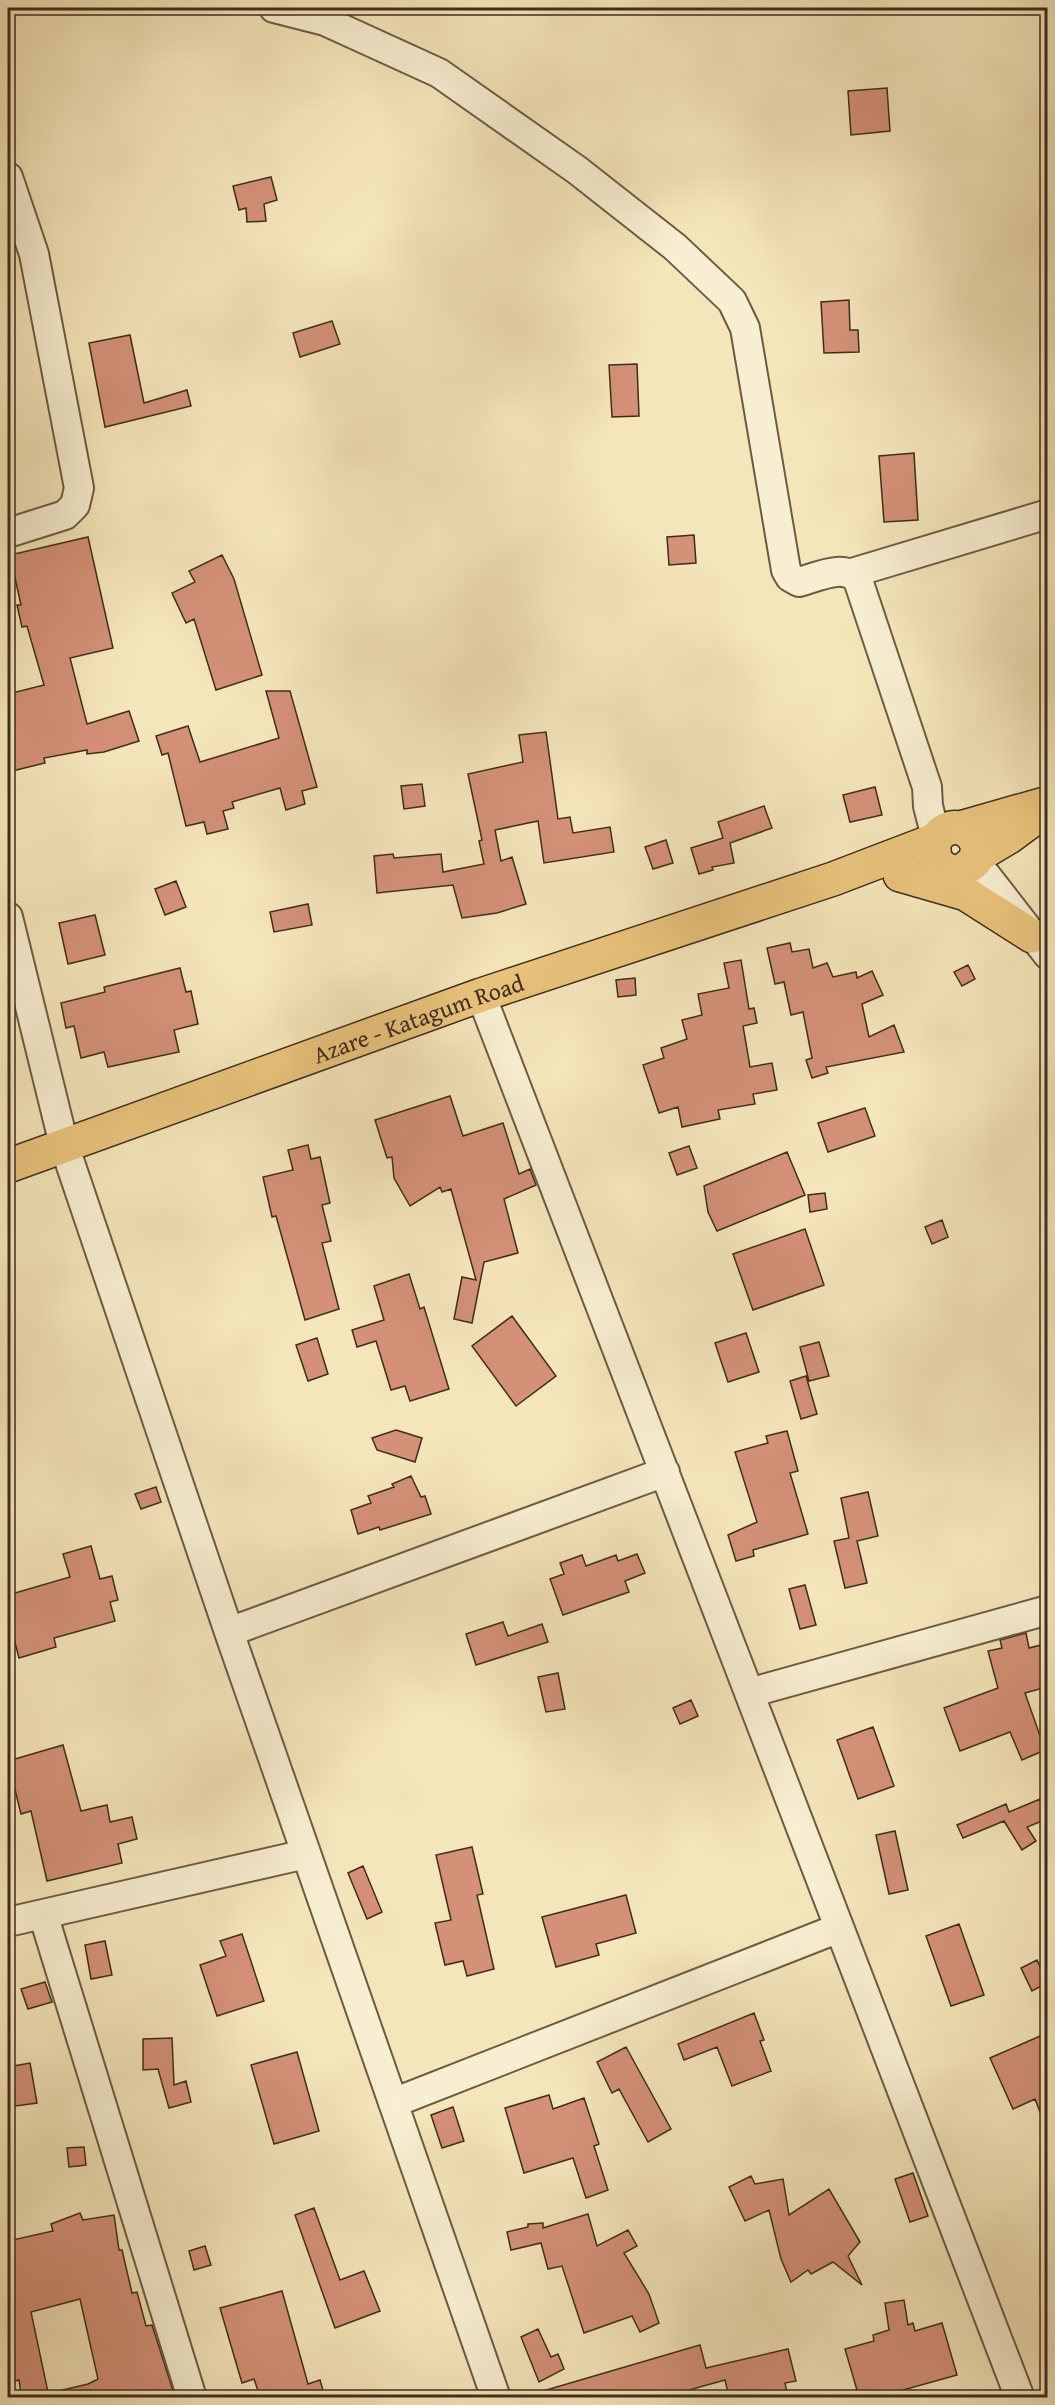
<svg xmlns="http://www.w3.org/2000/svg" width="1055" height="2405" font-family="'Gentium Book Plus',serif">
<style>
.building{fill:#d49177;stroke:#3e2d1d;stroke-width:1.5}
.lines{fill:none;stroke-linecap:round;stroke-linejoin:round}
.minor-casing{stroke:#6c5b44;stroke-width:32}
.major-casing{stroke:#3e2d1d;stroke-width:36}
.minor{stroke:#f8efd2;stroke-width:28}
.major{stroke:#eac37d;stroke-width:33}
.labels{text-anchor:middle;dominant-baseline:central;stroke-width:4.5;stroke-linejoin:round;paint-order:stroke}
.street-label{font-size:24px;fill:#3e2d1d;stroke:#f8efd2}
</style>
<rect width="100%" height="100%" fill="#f5e6ba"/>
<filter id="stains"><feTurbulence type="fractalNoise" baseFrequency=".00333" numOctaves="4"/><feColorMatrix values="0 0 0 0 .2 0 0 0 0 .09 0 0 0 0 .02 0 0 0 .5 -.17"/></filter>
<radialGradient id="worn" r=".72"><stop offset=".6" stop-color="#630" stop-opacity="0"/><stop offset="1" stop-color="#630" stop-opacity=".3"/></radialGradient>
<path class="building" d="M887,88L890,131L851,135L848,91Z
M271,177L277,200L264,204L266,221L247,222L246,208L239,210L233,186Z
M849,300L850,330H858L859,352L824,353L821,302Z
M332,321L340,344L300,357L293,333Z
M130,335L144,403L187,390L191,406L105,427L89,343Z
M637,364L639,416L612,417L609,365Z
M914,453L918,520L884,522L879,456Z
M694,535L696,563L669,565L667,537Z
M88,537L113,648L70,658L87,724L129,711L139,741L104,752L87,754V750L44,758L45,763L8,772V737L11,736L8,722V694L44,685L27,626L22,627L17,605H21L10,555Z
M222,555L234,579L262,675L216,690L194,619L186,623L172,593L195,582L189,571Z
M266,691H290L317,787L302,791L305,804L286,810L280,788L232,802L234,808L223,811L228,829L207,834L204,822L186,826L168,753L162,755L156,736L188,726L200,762L279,738Z
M546,732L558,819L570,817L573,833L610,827L614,852L544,863L538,821L495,830L501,861L512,857L526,904L497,913L462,918L453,885L377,893L374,856L393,854L394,858L441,854L443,872L484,864L479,841L482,840L468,774L523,762L519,735Z
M422,784L425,806L404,809L401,786Z
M875,787L882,815L850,822L843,795Z
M764,806L772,828L730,843L734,863L712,867L713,870L699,874L691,848L723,838L718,822Z
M666,840L673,863L653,869L645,847Z
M176,881L186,907L165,915L155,889Z
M308,904L312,925L274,932L270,912Z
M95,915L105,955L68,964L59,923Z
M790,943L792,952L809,949L813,968L827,963L833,977L856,972L857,978L872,971L883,995L862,1004L869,1037L894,1025L904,1052L826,1067L828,1073L812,1078L806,1060L812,1058L803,1012L791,1015L784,982L775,984L767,948Z
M741,960L749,1009L754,1008L757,1023L743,1026L750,1067L772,1063L777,1090L753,1094L755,1104L718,1110L720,1119L682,1127L678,1107L659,1113L643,1065L664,1058L661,1048L687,1039L682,1020L702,1015L698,994L729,988L724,963Z
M968,965L975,979L962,986L954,972Z
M180,968L186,992L191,991L198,1024L174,1030L179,1052L108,1067L104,1052L81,1058L74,1026L66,1028L61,1003L105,992L104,987Z
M635,978L636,995L618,997L616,980Z
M450,1096L463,1136L503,1123L519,1174L530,1169L536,1185L504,1199L518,1253L484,1262L472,1323L454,1319L462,1277L476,1280L451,1189L442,1192L440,1187L410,1206L394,1178L392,1157L387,1158L375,1120Z
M865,1108L875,1136L828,1152L818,1123Z
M308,1145L311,1159L320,1157L330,1203L322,1205L331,1241L322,1243L339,1309L305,1320L276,1216L272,1217L263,1177L293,1170L288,1150Z
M689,1146L697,1168L677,1175L669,1153Z
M787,1152L805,1195L717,1231L708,1212L704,1186Z
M825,1193L827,1209L810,1212L808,1195Z
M942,1220L948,1237L932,1244L925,1227Z
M805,1229L824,1285L753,1310L733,1254Z
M409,1274L420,1309L424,1307L449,1389L410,1401L405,1386L391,1390L376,1341L357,1347L352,1330L384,1320L374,1286Z
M512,1316L556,1376L516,1406L472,1346Z
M746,1333L759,1372L728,1382L715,1343Z
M317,1338L328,1374L308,1381L296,1345Z
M819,1342L829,1376L809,1381L800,1347Z
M806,1376L817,1414L801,1419L790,1381Z
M396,1430L422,1438L415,1462L377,1450L372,1438Z
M787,1431L798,1471L790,1473L808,1534L753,1550L754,1556L736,1561L728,1535L757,1522L735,1452L768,1443L766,1436Z
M411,1476L421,1497L425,1496L431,1514L380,1530L379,1527L358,1534L351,1510L371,1503L368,1496L394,1487L392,1484Z
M156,1487L161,1502L141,1509L135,1494Z
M868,1492L878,1536L857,1541L867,1583L845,1588L834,1541L849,1538L841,1498Z
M91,1546L100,1579L112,1576L118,1600L110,1602L115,1621L54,1638L56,1647L19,1658L8,1616V1595L70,1577L63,1554Z
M637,1554L645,1573L625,1581L629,1592L563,1615L550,1579L564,1574L560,1563L582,1555L586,1566L616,1555L618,1561Z
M805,1585L816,1625L800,1629L789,1589Z
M503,1622L508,1636L542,1624L548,1642L476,1665L466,1634Z
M1026,1633L1029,1648L1045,1644L1047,1655V1687L1025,1693L1045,1750L1022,1760L1010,1732L960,1751L944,1708L998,1688L988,1651L1002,1648L1000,1640Z
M558,1673L565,1709L546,1712L538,1677Z
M691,1700L698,1716L680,1724L673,1708Z
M873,1727L894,1786L858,1799L837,1740Z
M63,1745L81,1811L107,1805L110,1822L132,1817L137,1839L118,1844L122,1863L47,1881L31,1811L21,1814L8,1761Z
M1040,1799L1047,1819L1027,1827L1036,1841L1022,1850L1004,1821L963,1838L957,1825L1006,1804L1009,1812Z
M895,1831L908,1890L889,1894L876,1835Z
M472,1847L483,1894L477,1895L494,1969L467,1976L463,1961L445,1965L435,1923L451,1920L436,1855Z
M363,1866L382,1912L367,1919L348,1873Z
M626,1895L636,1933L596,1944L599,1955L556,1967L542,1917Z
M959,1924L984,1995L951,2006L926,1936Z
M242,1934L264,2001L217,2016L200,1965L226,1956L220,1941Z
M105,1941L112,1975L91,1979L85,1945Z
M1037,1960L1047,1983L1032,1991L1021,1968Z
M45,1982L52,2002L28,2009L21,1989Z
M754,2013L764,2040L760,2041L771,2071L732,2086L717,2047L684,2060L678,2044Z
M1047,2033V2130L1035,2099L1013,2109L990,2058Z
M172,2038L174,2085L186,2081L191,2102L169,2108L158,2069L143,2070V2039Z
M626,2047L671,2129L648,2142L619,2089L612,2093L597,2062Z
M297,2052L319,2131L274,2144L251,2065Z
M30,2063L37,2103L8,2107V2067Z
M549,2095L553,2109L584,2098L599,2144L594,2146L608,2190L586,2198L573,2158L524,2173L505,2108Z
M453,2107L464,2141L442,2148L431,2115Z
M84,2147L86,2165L69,2167L67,2148Z
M913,2173L928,2216L910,2222L895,2179Z
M751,2176L755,2184L783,2179L789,2215L829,2189L860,2242L848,2256L862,2285L833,2262L811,2274L808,2270L791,2282L781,2259L769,2210L745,2221L729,2187Z
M314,2208L340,2280L364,2271L380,2311L335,2328L295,2215Z
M80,2213L83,2220L114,2215L119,2250H122L132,2293L137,2292L146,2326L152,2325L175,2397H59L58,2391L88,2384L98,2379L80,2299L31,2312L49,2397H32L30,2392L21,2394L19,2380L11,2382L8,2365V2241L53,2231L51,2224Z
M588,2214L597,2246L628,2230L637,2246L624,2253L649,2294L659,2323L640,2332L632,2316L584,2333L562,2266L548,2269L541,2243L511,2250L507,2232L528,2227V2224L543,2223V2228Z
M205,2246L211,2265L194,2270L189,2251Z
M282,2291L308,2384L320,2380L325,2397H260L254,2379L242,2383L220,2308Z
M904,2300L908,2325L913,2323L915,2331L942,2323L957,2375L878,2397H859L845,2349L874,2341L873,2335L889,2330L885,2303Z
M538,2329L551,2357L558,2354L564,2369L539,2382L521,2337Z
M700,2345L706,2368L788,2349L796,2381L785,2383L788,2397H729L725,2380L664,2397H537L536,2393Z"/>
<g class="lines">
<g class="minor-casing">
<path id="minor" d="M274,8L325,21L439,73L577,170L675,247L732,301L745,328L786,570L790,577L799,582C818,577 844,563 858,580L927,787L928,806L936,837
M8,177L34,254L79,488L75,505L65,515L8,533
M852,573L1048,514
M975,861L1048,955
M8,917L64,1145L229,1632L496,2398
M481,995L1020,2398
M229,1632L665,1472
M749,1693L1048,1610
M43,1914L192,2398
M8,1922L306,1854
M393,2103L839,1928"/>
</g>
<g class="major-casing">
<g id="major">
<path d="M960,828L1048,803"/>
<path d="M977,856L1009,837L1043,812"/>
<path d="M900,875L966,894L1032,936"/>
<path id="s1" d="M8,1166L481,995L833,879L935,840C948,820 971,825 978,847L975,861L961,872C940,872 931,860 935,840"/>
</g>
</g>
<use href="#minor" class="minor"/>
<use href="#major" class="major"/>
</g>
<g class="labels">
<g class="street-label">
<text stroke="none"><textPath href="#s1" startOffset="436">Azare - Katagum Road</textPath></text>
</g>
</g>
<rect width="1055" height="2405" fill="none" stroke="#f5e6ba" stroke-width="30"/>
<rect x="9" y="9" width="1037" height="2387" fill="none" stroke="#3e2d1d" stroke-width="3"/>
<rect x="15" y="15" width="1025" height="2375" fill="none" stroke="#3e2d1d" stroke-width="1.5"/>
<rect width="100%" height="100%" filter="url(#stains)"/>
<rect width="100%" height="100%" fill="url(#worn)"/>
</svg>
